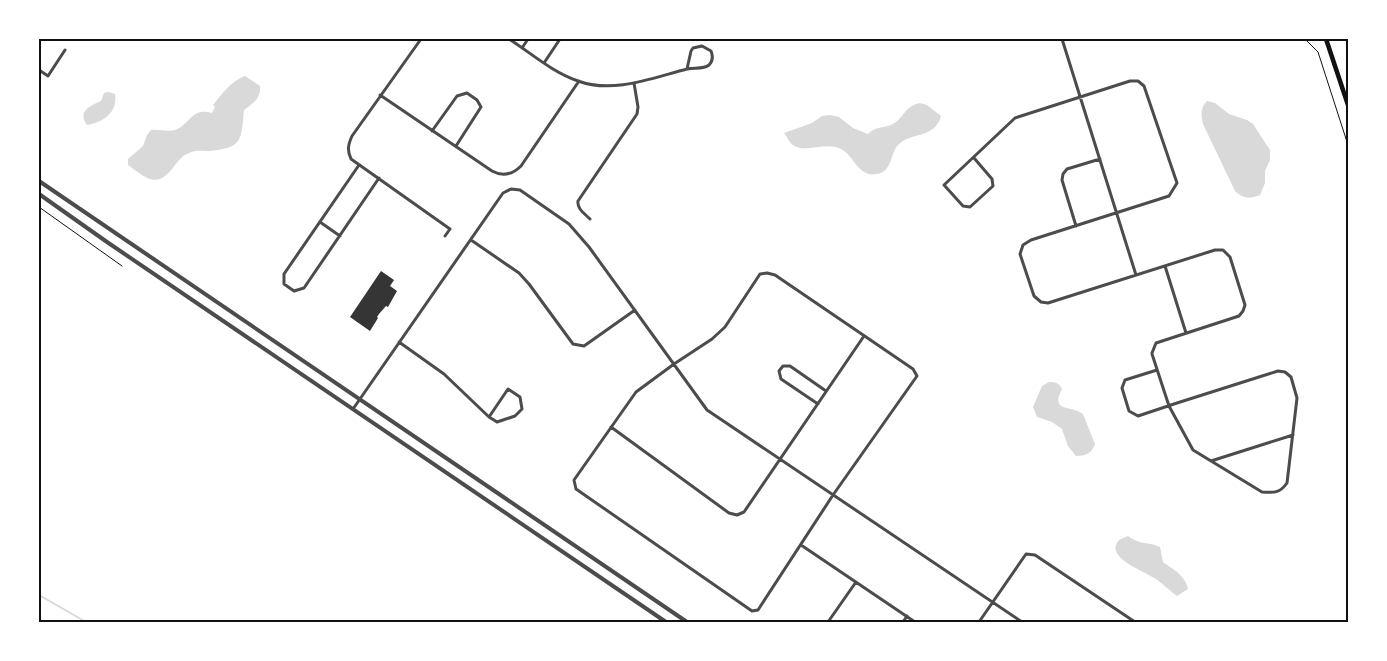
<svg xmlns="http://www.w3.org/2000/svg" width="1387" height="661" font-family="Overpass,sans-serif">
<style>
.water{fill:#d9d9d9}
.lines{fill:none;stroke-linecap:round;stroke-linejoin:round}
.stream{stroke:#d9d9d9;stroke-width:2}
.building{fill:#353535}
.path{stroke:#111;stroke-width:1}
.minor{stroke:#4c4c4c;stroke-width:3}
.tertiary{stroke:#4c4c4c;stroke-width:4}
.secondary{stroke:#111;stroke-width:4.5}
.neatline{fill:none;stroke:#111;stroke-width:2}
</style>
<rect width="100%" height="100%" fill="#fff"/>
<path class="water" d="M245,76L260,86C261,99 253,103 244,110C241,141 243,148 208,151C202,151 195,150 189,153C183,155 179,160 175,165C158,189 148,180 128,165V159L143,146L147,135L151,130C158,129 168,132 175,130C190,125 191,107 212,113L215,107L213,105C222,94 231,81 245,76Z
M109,92L115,94C118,113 103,122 87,125C77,111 90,106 101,101L104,93Z
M1207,101L1215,103L1229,114L1247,120L1253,124L1270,150V160L1265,171V183L1260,195C1249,199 1244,199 1235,191L1203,124C1201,115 1200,108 1207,101Z
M920,103L927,105L941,116C934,140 911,131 898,145C890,154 892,172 877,174C858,178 854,155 841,149C826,141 805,154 793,145C789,143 787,136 784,133L812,123L822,116L830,115L839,117L853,128L868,134C874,127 883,128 891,125C904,119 904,106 920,103Z
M1049,382C1056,382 1059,383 1062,389C1049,413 1073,405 1083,414L1095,444C1092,453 1086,456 1076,456L1068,446L1062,429L1052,422L1037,417L1033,407L1042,386Z
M1128,536C1142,546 1147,541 1160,547L1163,562C1174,570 1185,575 1188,589L1177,596C1170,591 1163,584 1156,579C1146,572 1111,560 1116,545C1118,539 1123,538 1128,536Z"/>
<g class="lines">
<path class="stream" d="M39,595L86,622"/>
</g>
<path class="building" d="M381,271L394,280L390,286L397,291L388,307L386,306L379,314L377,317L378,318L370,331L350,317Z"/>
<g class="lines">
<path class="path" d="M1305,39L1318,52L1348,145
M39,207L122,266"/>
<path class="minor" d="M421,39L352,136C348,145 347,150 351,159L450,229L445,236
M509,39C531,53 552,72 578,81C613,94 652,78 687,69C694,67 703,70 709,65C713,61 713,56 711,51L702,46L693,48L691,51L687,69
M992,39H1009
M1062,39L1136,275
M522,48L528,39
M544,63L560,39
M39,70L48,76L65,50
M380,95L492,171C503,177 513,174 521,166L579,81
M432,131L457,96L467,93L477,100L481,107L456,146
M974,158L992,179L993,186L970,207L963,206L944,185L1015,118L1130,81H1138L1144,86L1177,183L1169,196L1031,240L1023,245L1020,254L1034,296L1041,302L1048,303L1215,250H1223L1230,257L1245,305L1243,311L1239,316L1156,343L1152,353V354L1169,406L1193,450L1262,492C1274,493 1280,493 1287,483L1297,398L1291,377L1285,372L1278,371L1177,403L1138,416L1129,411L1122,388L1125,380L1157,370
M359,165L284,274V284L294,291L304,288L379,178
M590,219C584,213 577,209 578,201L637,114L638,107L634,83
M320,222L340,236
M1076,226L1062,180L1063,174L1067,169L1100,159
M471,240L519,273L529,284L573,344L584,346L635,310
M1165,266L1186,333
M767,273L775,275L913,369L917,376L833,495L758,610L752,611L576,489L574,480L636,392L674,364L712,339L725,327L760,274Z
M399,342L444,374L489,417L497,422L515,416L522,409L520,397L508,389L489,417
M818,404L781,379L779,371L783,366H790L826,391
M353,409L503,193L511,189L520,190L569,224L589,247L707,410L1022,622
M611,427L729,513L737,515L744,512L864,336
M1211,461L1293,435
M801,545L915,622
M828,622L856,582
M903,622L907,616
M979,622L1026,554L1035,555L1135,622"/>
<path class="tertiary" d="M39,181L687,622
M39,194L107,242L666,622"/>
<path class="secondary" d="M1326,39L1348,105"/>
</g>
<rect width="1387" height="661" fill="none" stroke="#ffffff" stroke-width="80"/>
<rect x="40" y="40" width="1307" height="581" class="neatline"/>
</svg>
